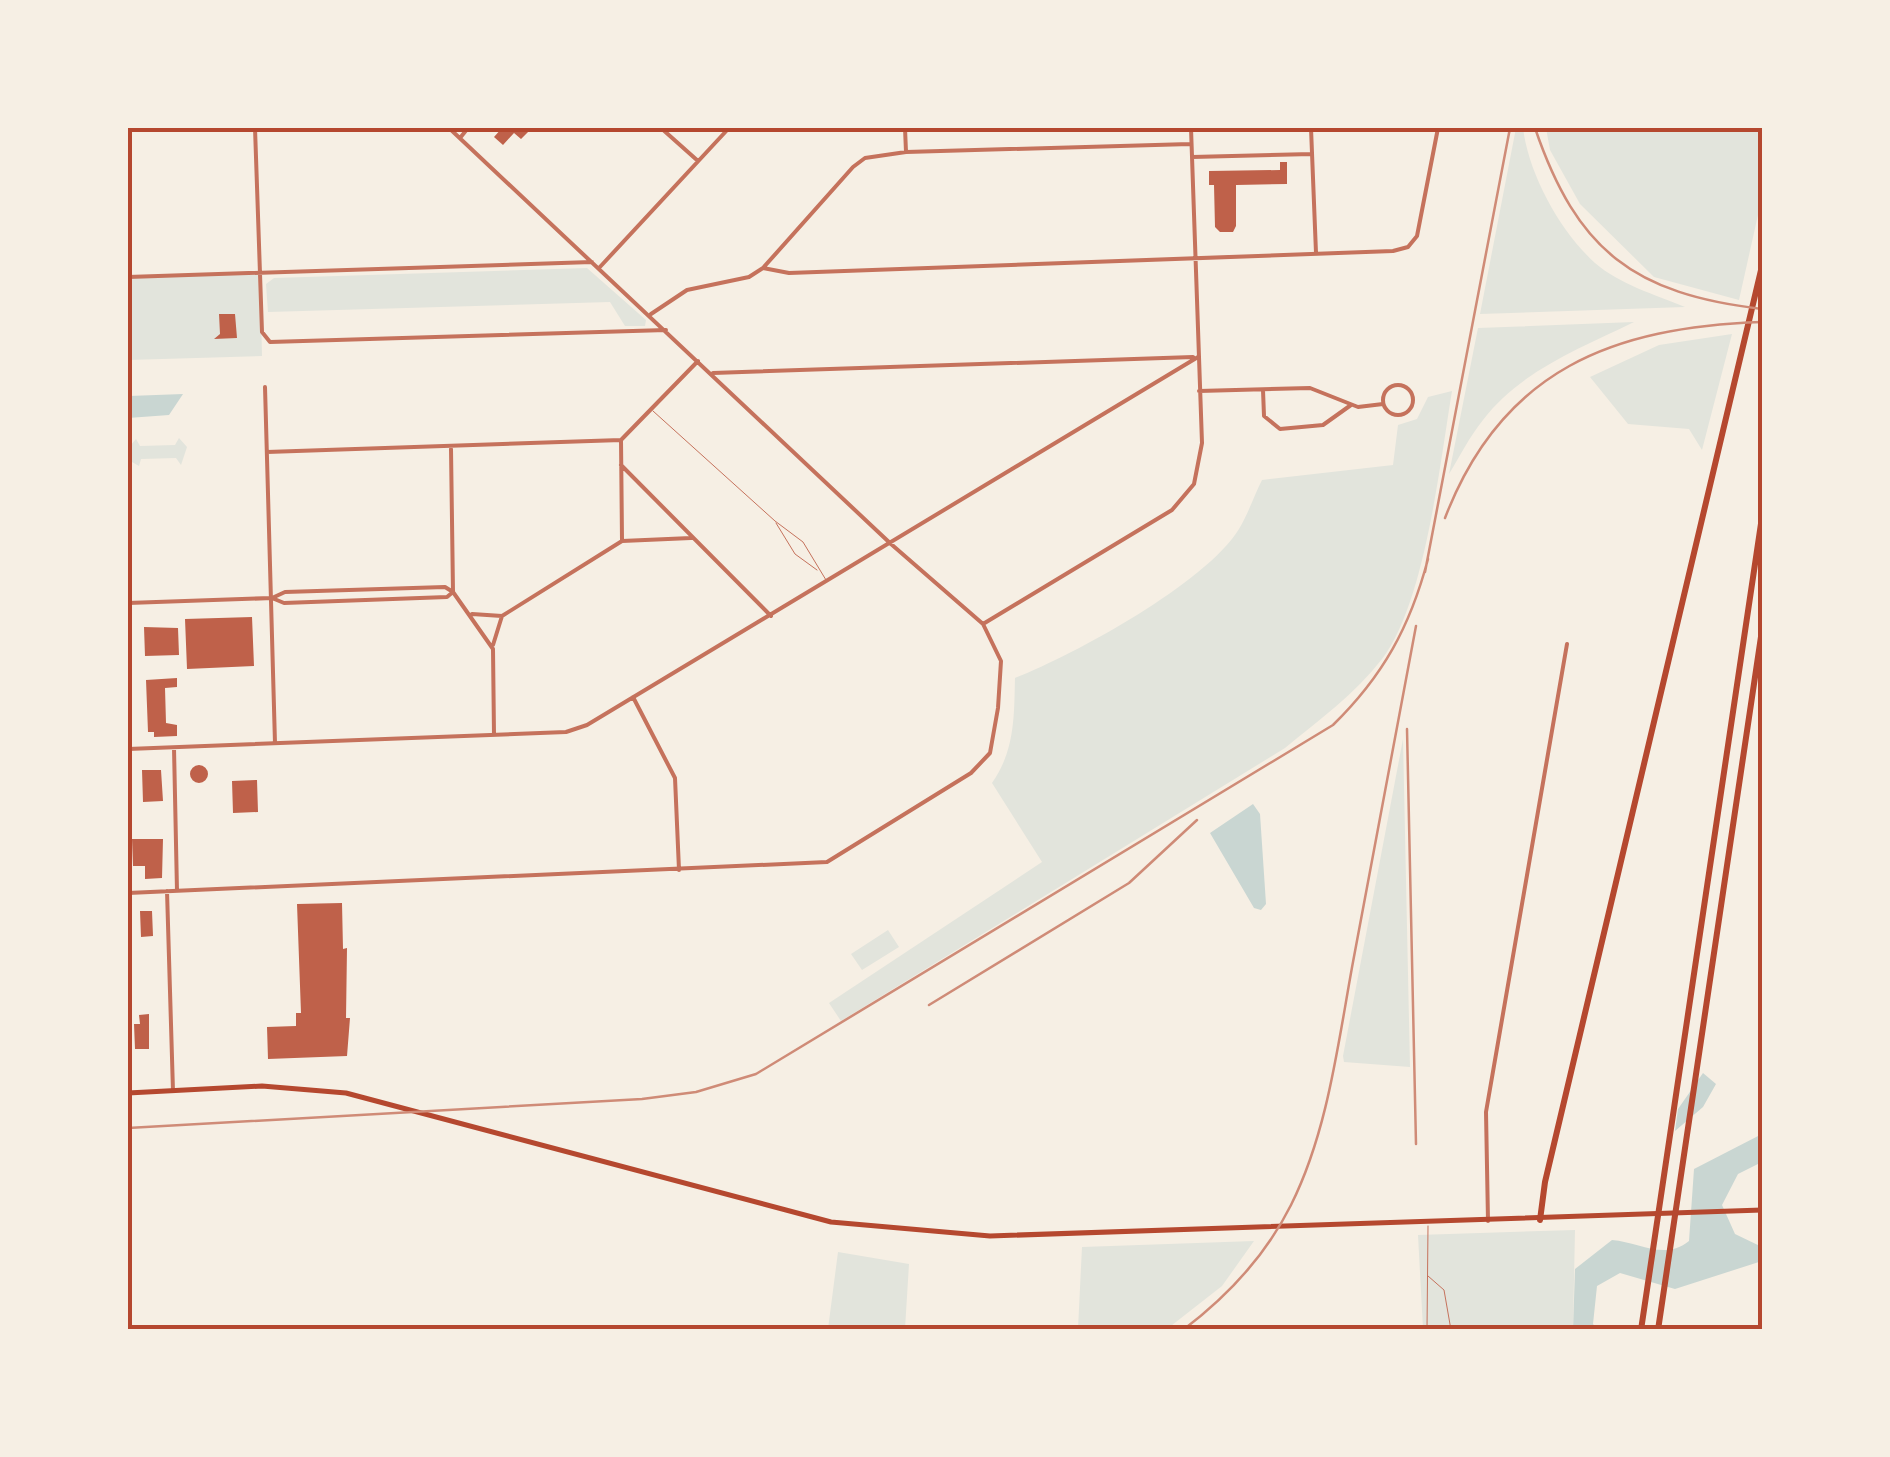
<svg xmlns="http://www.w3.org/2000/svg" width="1890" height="1457" font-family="'Zilla Slab',serif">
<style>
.green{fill:#e2e4dc}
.water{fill:#c9d6d2}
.building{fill:#bf614a}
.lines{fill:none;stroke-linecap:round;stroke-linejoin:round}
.service{stroke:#c5725c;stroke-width:1}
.minor{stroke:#c5725c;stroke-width:4}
.secondary{stroke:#b5482f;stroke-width:5}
.motorway{stroke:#b5482f;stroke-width:6}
.rail{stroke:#cf8b77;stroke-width:2.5}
.neatline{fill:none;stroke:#b5482f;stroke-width:4}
</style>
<rect width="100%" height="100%" fill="#f6efe4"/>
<path class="green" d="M1516,128H1523C1529,175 1560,231 1595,263C1619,284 1656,295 1685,307L1480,314Z
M1546,128H1762V197L1739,300L1654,277L1580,204L1550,150Z
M587,268L646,320L645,326H625L610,302L268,312L266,284L274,278Z
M260,272L262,356L128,360V277Z
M1634,322C1581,348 1520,371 1483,420C1470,436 1460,456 1449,474L1478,328Z
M1732,334L1702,450L1689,429L1628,424L1590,377L1659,345Z
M1452,391C1440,463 1425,603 1382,659C1355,694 1319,720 1285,748L841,1021L829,1003L1042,862L992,783C1015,750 1014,717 1015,678C1074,655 1206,583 1239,529C1248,514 1254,496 1262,480L1393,465L1398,425L1417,419L1428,397Z
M179,438L187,447L181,465L176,458L141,459L139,466L132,462L130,446L136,439L140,446L175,445Z
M1403,739L1410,1067L1344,1062L1343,1056Z
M888,930L899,947L862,970L851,954Z
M1575,1230L1573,1329H1423L1418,1235Z
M1254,1241L1222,1286L1167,1329H1078L1082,1247Z
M838,1252L909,1264L905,1329H828Z"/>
<path class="water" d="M183,394L169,415L128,418L129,396Z
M1253,804L1260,814L1266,904L1261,910L1254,908L1210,833Z
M1703,1073L1716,1084L1703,1107L1675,1131L1678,1109Z
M1762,1134V1162L1738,1174L1722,1205L1735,1234L1762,1247V1261L1675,1289L1620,1273L1597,1286L1593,1324L1597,1329L1573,1330L1575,1269L1612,1240C1639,1242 1665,1261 1689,1241L1694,1169Z"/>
<path class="building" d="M502,128H532L521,139L514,133L503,145L494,137Z
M1280,162H1287V184L1236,185V226L1233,232H1220L1215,227L1214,185H1209V171L1280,170Z
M219,314H235L237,338L214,339L220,334Z
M252,617L254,666L187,669L185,619Z
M144,627L178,628L179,655L145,656Z
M177,678V687L165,688L166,723L177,725V736L154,737V732H148L146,680Z
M190 774a9 9 0 1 1 18 0a9 9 0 1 1-18 0Z
M142,770H161L163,801L143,802Z
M257,780L258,812L233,813L232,781Z
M132,839H163L162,878L145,879V866H133Z
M342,903L343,949L347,948L346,1018H350L347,1056L268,1059L267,1027L296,1026V1013H301L297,904Z
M140,911H152L153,936L141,937Z
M149,1014V1049H135L134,1024H140L139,1015Z"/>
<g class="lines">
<path class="service" d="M653,411L775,521L803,542L826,580
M776,523L795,554L817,570
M1428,1276L1444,1290L1451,1330
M1427,1330L1428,1226"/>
<path class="minor" d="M255,128L262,332L270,342L666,330
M661,128L698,161
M905,128L906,152
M1311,128L1316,253
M460,138L468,128
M1192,157L1312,154
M599,268L729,128
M763,268L853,167L865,158L906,152L1190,144
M128,277L592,262
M651,314L687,290L749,277L763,268L789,273L1393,251L1408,247L1417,236L1438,128
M713,373L1193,357
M1383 400a15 15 0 1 1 30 0a15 15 0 1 1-30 0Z
M265,387L275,743
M1263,390L1264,416L1280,429L1323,425L1351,405
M1199,391L1310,388L1358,407L1383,404
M621,440L622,540
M451,449L453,592L493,649L494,735
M267,452L621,440L698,361
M621,465L771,616
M128,603L272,598L284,603L447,597L453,592L445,587L285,592L272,598
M472,614L502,616L622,541L691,538
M983,624L1172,510L1194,484L1202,443L1191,128
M493,645L502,616
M633,697L675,778L679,870
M174,748L177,891
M128,749L566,732L587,725L1198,357
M167,891L173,1091
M128,893L827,862L971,773L990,753L998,708L1001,661L983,624L891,544L449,128
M1488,1221L1486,1112L1567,644"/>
<path class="secondary" d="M128,1093L262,1086L346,1093L831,1222L990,1236L1762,1210"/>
<path class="motorway" d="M1540,1220L1545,1182L1762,266
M1641,1330L1762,517
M1658,1330L1762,630"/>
<path class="rail" d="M1535,128C1577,251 1634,294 1762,309
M1445,518C1502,369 1614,327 1762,322
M1425,572L1510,128
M1407,729L1416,1144
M929,1005L1129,883L1197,820
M128,1128L642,1099L696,1092L756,1074L1333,725C1383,676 1410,627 1428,559
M1183,1330C1228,1296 1266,1255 1291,1205C1328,1131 1338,1043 1353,962C1374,850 1395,738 1416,626"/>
</g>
<rect width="1890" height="1457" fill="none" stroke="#f6efe4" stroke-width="260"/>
<rect x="130" y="130" width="1630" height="1197" class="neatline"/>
</svg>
